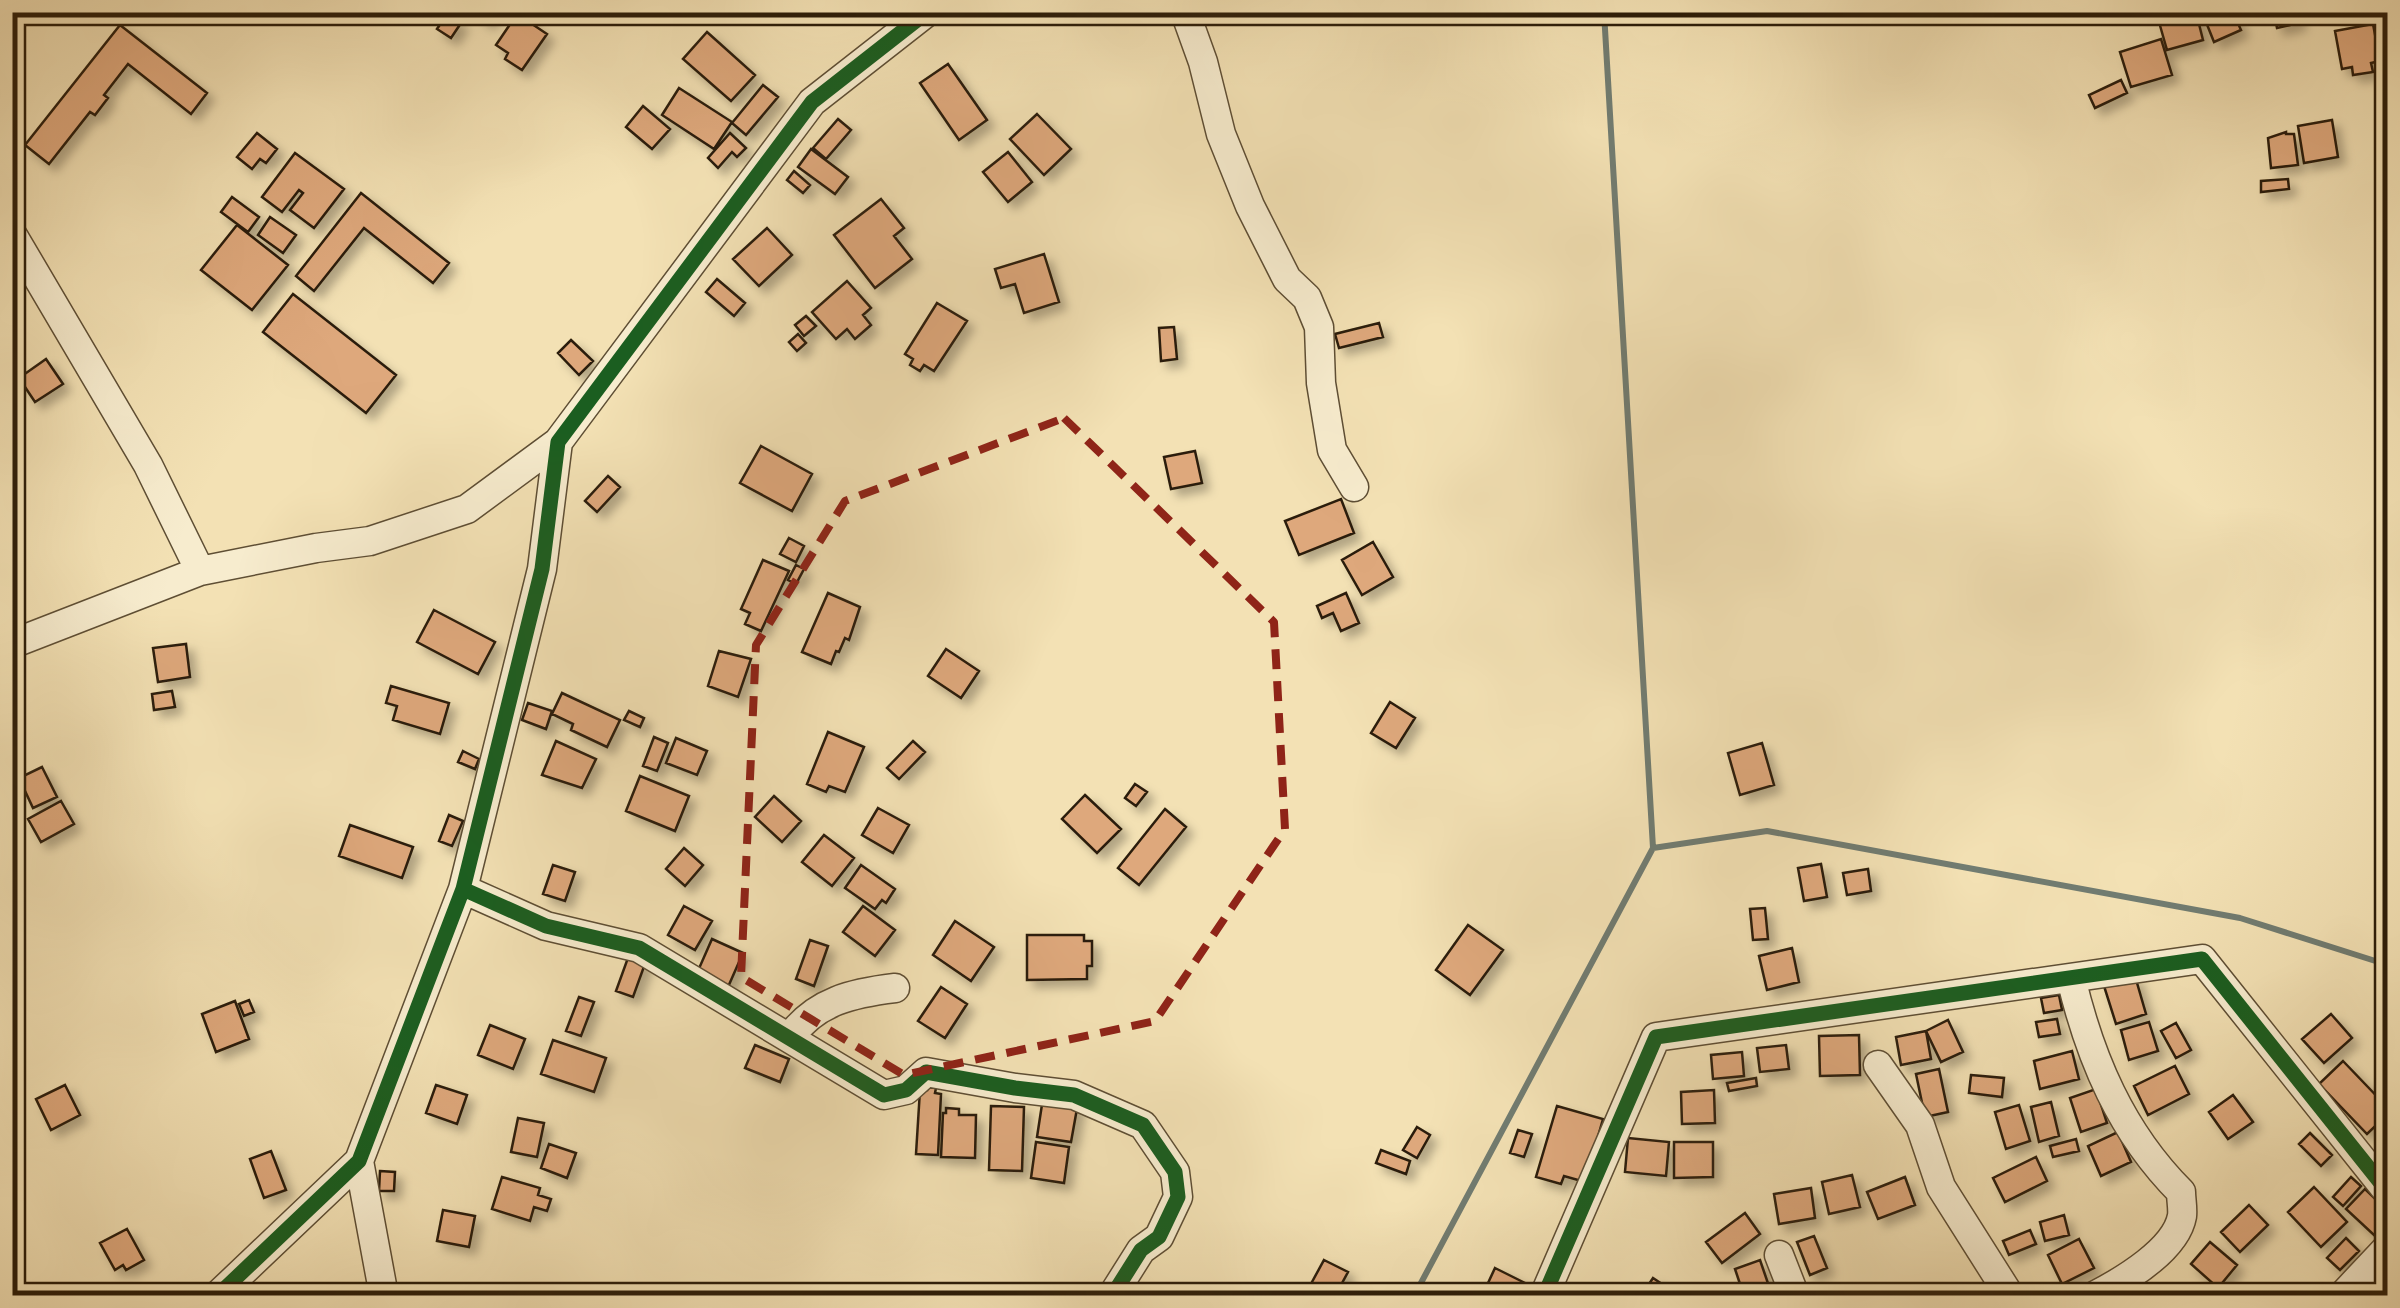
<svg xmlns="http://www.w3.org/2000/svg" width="2400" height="1308" font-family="Cardo,serif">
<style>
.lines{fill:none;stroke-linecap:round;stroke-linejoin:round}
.stream{stroke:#717c71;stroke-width:6}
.building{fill:#dea87b;stroke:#2c1d09;stroke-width:2.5;filter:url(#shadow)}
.minor-casing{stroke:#5e4e34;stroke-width:31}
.minor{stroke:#f7ecce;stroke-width:28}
.cycleway-casing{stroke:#f7ecce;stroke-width:21}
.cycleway{stroke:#1b5e20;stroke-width:15}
.marked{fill:none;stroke:#8f2418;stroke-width:8;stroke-dasharray:20 12;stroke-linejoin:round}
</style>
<defs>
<filter id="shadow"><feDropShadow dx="7" dy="7" stdDeviation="5" flood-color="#0004"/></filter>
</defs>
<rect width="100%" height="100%" fill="#f3e1b4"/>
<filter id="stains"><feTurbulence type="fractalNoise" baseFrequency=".002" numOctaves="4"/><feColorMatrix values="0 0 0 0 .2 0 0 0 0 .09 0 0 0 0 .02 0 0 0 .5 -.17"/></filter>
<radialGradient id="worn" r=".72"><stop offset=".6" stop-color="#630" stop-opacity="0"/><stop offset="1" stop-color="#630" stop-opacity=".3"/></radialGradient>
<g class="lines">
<path class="stream" d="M1653,848L1767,831L2240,918L2388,965
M1414,1296L1653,848L1604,12"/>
</g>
<path class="building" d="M475,12H495L487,22Z
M2196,12L2203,40L2167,50L2159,22Z
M2202,12H2233L2241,30L2214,42Z
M2297,12L2299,23L2277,28L2274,13Z
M2388,13V58H2385L2379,15Z
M447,14L461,23L451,38L437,29Z
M517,14L547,34L522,70L505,59L508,53L496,45Z
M2373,24L2380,61L2371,63L2373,72L2353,75L2352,67L2342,69L2335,31Z
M120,25L207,93L191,114L128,64L104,95L108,98L95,115L90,112L49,164L25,145Z
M707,32L755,75L731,101L683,59Z
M2161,39L2172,75L2131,87L2120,52Z
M948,64L987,120L959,140L920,83Z
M2121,80L2127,93L2095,108L2089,95Z
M763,85L778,97L746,135L732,123Z
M679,88L732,122L714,149L662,115Z
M643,106L670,129L652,149L626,127Z
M1037,114L1071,149L1044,175L1010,139Z
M838,119L851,130L826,159L813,148Z
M2332,120L2338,157L2304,163L2298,126Z
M2286,132V134H2294L2298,165L2271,168L2268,138Z
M257,133L277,149L266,163L260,159L252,169L237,157Z
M730,133L746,148L737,157L732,152L718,168L708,158Z
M811,149L848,177L835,194L798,167Z
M1008,152L1032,182L1008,202L983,172Z
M295,153L344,189L314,228L290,210L303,193L299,190L282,212L262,197Z
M794,171L810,185L803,193L787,180Z
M2288,179L2289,189L2261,192V181Z
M361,193L449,263L433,283L364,228L314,291L296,276Z
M232,197L259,217L248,232L221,212Z
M881,199L904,228L894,236L912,259L875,288L834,235Z
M270,217L296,235L283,253L258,235Z
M237,225L288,265L252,310L201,270Z
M767,228L792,255L759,286L733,259Z
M1044,254L1059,302L1024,313L1015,284L1001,288L995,269Z
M717,279L745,303L734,316L706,292Z
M847,281L871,308L863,315L871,325L855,339L847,329L836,339L812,312Z
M293,294L396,375L366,413L263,332Z
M937,303L967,321L934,371L924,365L920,371L910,365L913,359L905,354Z
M806,316L816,326L804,336L795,325Z
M1379,323L1383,337L1339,348L1335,334Z
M1174,327L1177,359L1161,361L1159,328Z
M798,334L806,343L797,351L789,342Z
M571,340L593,361L579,375L558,353Z
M46,359L63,384L35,402L19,378Z
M761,446L812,474L792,511L740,483Z
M1195,451L1202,483L1171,489L1164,457Z
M608,476L620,487L597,512L585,501Z
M1341,499L1354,533L1299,555L1285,521Z
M789,538L804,546L796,562L780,554Z
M1373,542L1393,577L1362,595L1342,560Z
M763,560L789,571L761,631L745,624L750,613L741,609Z
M796,565L804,569L796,584L788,580Z
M828,593L860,607L849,640L845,638L839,652L836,651L831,664L802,652Z
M1346,593L1359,623L1341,631L1333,613L1322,618L1317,606Z
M434,610L495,642L478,674L417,642Z
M186,644L190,677L158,682L153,648Z
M946,649L979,671L961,698L928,676Z
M719,651L751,659L738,697L708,686Z
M391,686L449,703L440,734L393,720L397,706L386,703Z
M172,691L175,707L154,710L152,694Z
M562,693L620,720L607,747L571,730L573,724L552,714Z
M1390,702L1415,718L1396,748L1371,733Z
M528,703L552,711L546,729L522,720Z
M629,711L644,718L640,727L624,720Z
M828,732L864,747L845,792L829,786L826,792L807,784Z
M654,737L668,743L657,771L643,766Z
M676,738L707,751L697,775L666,763Z
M556,741L596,759L582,788L542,775Z
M913,741L925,752L899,779L887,768Z
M1762,743L1774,785L1740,795L1728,753Z
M463,751L479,759L475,769L458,762Z
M42,767L57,797L33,808L19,778Z
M640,776L689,796L675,831L626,811Z
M1135,784L1147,792L1136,806L1125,798Z
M1085,795L1121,829L1097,853L1062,819Z
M774,796L801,821L782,842L755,817Z
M61,801L74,824L41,842L28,819Z
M878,808L909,825L893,853L862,835Z
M1165,809L1186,827L1139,885L1118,868Z
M449,815L463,821L452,846L439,841Z
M350,825L413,847L402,878L339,856Z
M824,835L854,858L832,886L802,862Z
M684,848L703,865L685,886L666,869Z
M1821,864L1827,897L1804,901L1798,868Z
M553,865L575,872L565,901L543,894Z
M861,865L895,889L886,903L882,900L875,909L845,888Z
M1868,869L1871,891L1847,895L1843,873Z
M684,906L712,921L695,950L668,935Z
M863,906L895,930L875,956L843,932Z
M1765,908L1768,939L1753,940L1750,909Z
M955,921L994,947L971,981L933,955Z
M1468,925L1503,950L1470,995L1436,970Z
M1027,935H1084V941H1092V966H1087V979L1027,980Z
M712,939L743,953L728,987L697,973Z
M810,940L828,946L814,986L796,979Z
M1792,948L1799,982L1767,990L1759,956Z
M629,955L646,961L633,997L616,991Z
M2135,976L2146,1014L2116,1024L2104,986Z
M941,987L967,1004L945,1038L918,1021Z
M2059,995L2062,1010L2044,1013L2041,998Z
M579,997L594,1002L581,1036L566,1031Z
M249,1000L254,1012L244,1016L239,1004Z
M235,1001L249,1039L216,1052L202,1014Z
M2331,1014L2352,1038L2324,1063L2302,1039Z
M2057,1019L2060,1034L2039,1037L2036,1022Z
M1948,1020L1963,1052L1941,1062L1926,1031Z
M2149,1022L2158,1051L2129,1060L2121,1030Z
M2176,1023L2191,1050L2176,1058L2161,1031Z
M490,1025L525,1039L513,1069L478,1055Z
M1926,1031L1931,1059L1901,1065L1896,1037Z
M1859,1035L1860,1075L1820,1076L1819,1036Z
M553,1040L606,1058L594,1092L541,1074Z
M755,1045L789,1059L780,1082L745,1068Z
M1786,1045L1789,1069L1760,1072L1757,1048Z
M2072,1051L2079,1079L2040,1089L2034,1061Z
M1742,1052L1744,1076L1713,1079L1711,1055Z
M2343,1061L2388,1108V1114L2367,1134L2319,1084Z
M2175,1066L2189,1094L2148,1115L2134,1086Z
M1939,1069L1948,1112L1925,1117L1916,1074Z
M1971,1075L2004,1078L2002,1097L1969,1093Z
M1756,1078L1757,1086L1729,1091L1727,1083Z
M65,1085L80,1115L51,1130L36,1099Z
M436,1085L467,1095L457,1124L426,1113Z
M927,1087L936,1088L935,1093L941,1094L938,1155L916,1154L920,1090H927Z
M2096,1089L2107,1123L2081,1132L2070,1098Z
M1714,1090L1715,1123L1682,1124L1681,1092Z
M2233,1095L2253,1122L2228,1139L2209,1112Z
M1043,1098L1078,1103L1071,1142L1037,1137Z
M2051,1102L2059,1136L2039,1142L2031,1107Z
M2019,1105L2030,1141L2006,1149L1995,1112Z
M991,1106L1024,1107L1022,1171L989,1170Z
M1557,1106L1603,1119L1585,1182L1564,1176L1561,1184L1536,1177Z
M946,1108L959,1109V1115H976L975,1158L941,1157L943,1113H946Z
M518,1118L544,1123L537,1157L511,1152Z
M1417,1127L1430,1135L1417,1158L1403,1150Z
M1518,1130L1532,1134L1524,1157L1510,1153Z
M2118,1132L2131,1162L2101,1176L2088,1146Z
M2310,1133L2332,1155L2321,1166L2299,1144Z
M1628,1138L1669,1142L1666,1176L1625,1172Z
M2076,1139L2079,1151L2053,1157L2050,1146Z
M1036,1142L1069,1147L1064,1183L1031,1178Z
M1674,1142H1713V1177L1674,1178Z
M549,1144L576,1153L567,1178L541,1168Z
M1381,1150L1410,1161L1406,1174L1376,1163Z
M271,1151L286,1190L264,1198L250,1159Z
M2036,1157L2047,1181L2005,1202L1993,1178Z
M380,1171L395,1172L394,1191H379Z
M1852,1175L1860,1207L1829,1214L1822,1182Z
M502,1177L540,1188L538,1195L551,1199L547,1211L534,1207L530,1221L492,1209Z
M1905,1177L1915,1205L1878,1219L1867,1192Z
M2351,1177L2361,1186L2343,1206L2333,1197Z
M2314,1187L2347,1222L2321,1247L2288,1212Z
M1811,1188L1815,1218L1779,1224L1774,1194Z
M2365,1189L2388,1211V1221L2374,1235L2346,1209Z
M2249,1205L2268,1225L2240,1252L2221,1232Z
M443,1210L475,1216L469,1247L437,1241Z
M1745,1213L1760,1234L1722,1263L1706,1242Z
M2064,1215L2069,1235L2045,1241L2040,1222Z
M127,1229L144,1260L126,1270L123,1265L115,1270L100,1243Z
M2030,1230L2036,1244L2009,1255L2003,1241Z
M1814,1236L1827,1268L1810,1275L1797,1242Z
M2346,1238L2359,1251L2340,1270L2327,1258Z
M2079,1239L2094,1268L2062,1284L2048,1255Z
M2210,1242L2237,1265L2218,1288L2191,1264Z
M1324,1260L1348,1272L1335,1296H1311L1306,1293Z
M1760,1260L1772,1295L1744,1296L1735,1269Z
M1495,1268L1527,1284L1521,1296H1482Z
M1653,1278L1680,1296H1641Z"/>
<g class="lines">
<g class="minor-casing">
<path id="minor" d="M1185,12L1203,62L1221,134L1250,206L1287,279L1307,298L1319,327L1321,383L1332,450L1354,487
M12,234L148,465L200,571
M12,644L200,571L316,548L370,541L467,509L558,442
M463,889L546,926L639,948L884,1095L906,1090L926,1072L1015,1088L1074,1095L1143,1125L1175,1172L1178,1197L1159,1237L1141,1250L1112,1296
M2071,978C2090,1058 2121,1132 2181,1192C2181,1199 2183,1209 2182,1216C2176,1250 2123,1281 2094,1296
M790,1037C816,1001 853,993 895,988
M1878,1065L1920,1125L1941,1187L2010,1296
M359,1161L384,1296
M1779,1255L1795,1296
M217,1296L359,1161L463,889L542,569L558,442L812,102L927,12
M1544,1296L1656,1037L2202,959L2388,1192
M2342,1296L2388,1247"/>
</g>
<use href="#minor" class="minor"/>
<g class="cycleway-casing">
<path id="cycleway" d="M463,889L546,926L639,948L884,1095L906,1090L926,1072L1015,1088L1074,1095L1143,1125L1175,1172L1178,1197L1159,1237L1141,1250L1112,1296
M217,1296L359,1161L463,889L542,569L558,442L812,102L927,12
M1544,1296L1656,1037L2202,959L2388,1192"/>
</g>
<use href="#cycleway" class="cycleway"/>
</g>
<path class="marked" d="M1064,418L1274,622L1285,829L1155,1021L904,1075L741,977L756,645L845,501Z"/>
<rect width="2400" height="1308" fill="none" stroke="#f3e1b4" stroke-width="50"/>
<rect x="15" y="15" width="2370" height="1278" fill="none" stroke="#2c1d09" stroke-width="5"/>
<rect x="25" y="25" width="2350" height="1258" fill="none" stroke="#2c1d09" stroke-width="2.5"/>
<rect width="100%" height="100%" filter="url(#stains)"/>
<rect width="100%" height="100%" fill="url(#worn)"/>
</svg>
